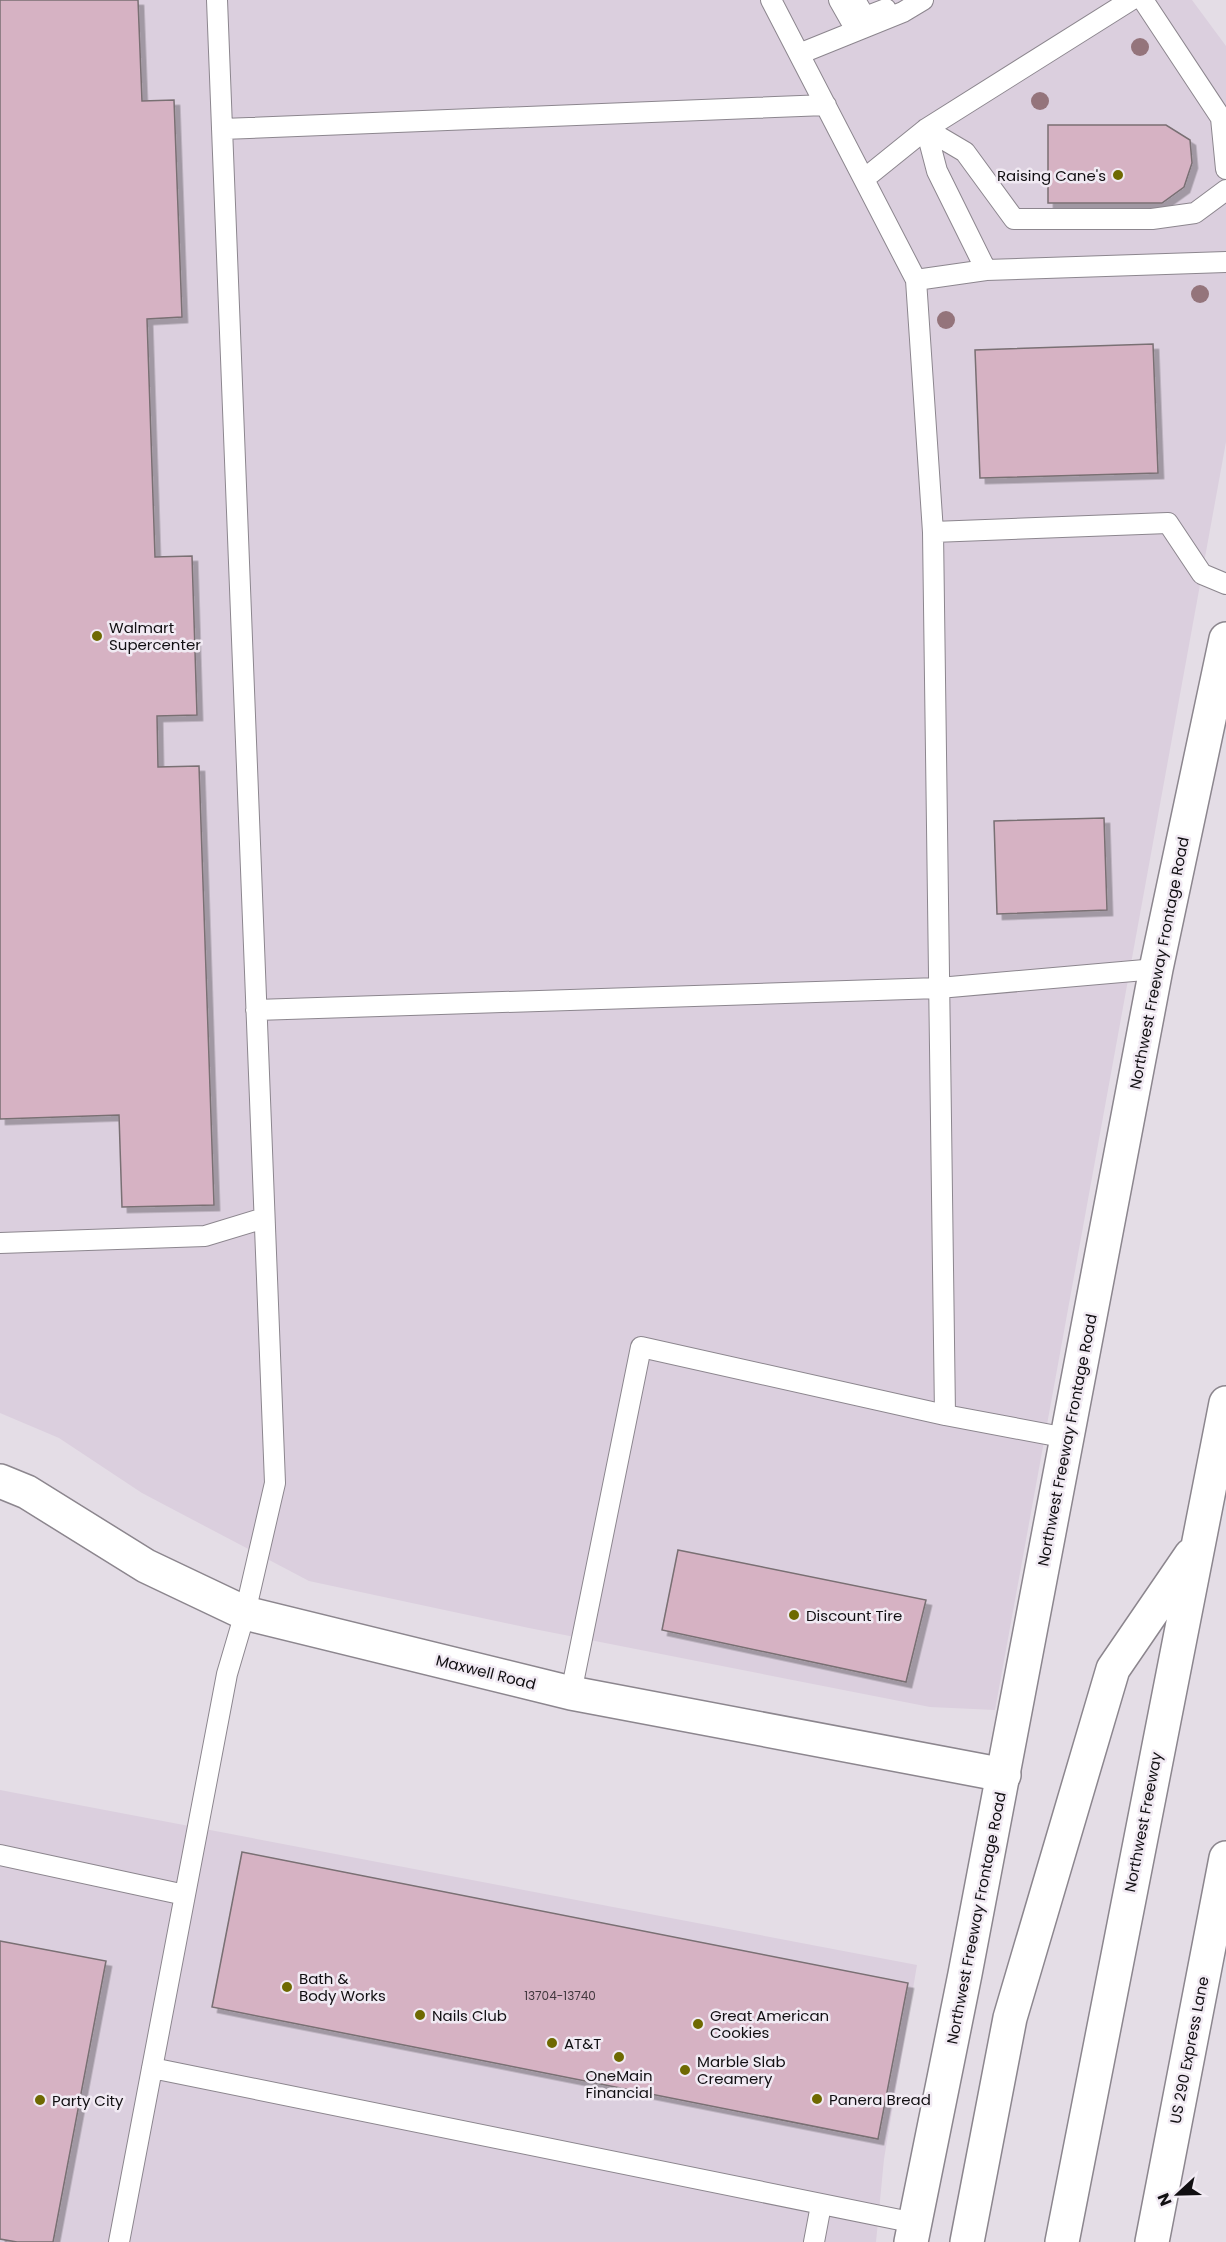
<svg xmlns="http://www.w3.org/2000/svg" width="1226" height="2242" font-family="Poppins,sans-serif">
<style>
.built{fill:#dbcfde}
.building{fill:#d6b2c3;stroke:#796f73;stroke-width:1.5;filter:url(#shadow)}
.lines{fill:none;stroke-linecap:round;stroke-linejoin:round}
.lane-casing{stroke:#8c868e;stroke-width:22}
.street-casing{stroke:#8c868e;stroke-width:36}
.secondary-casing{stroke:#8c868e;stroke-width:36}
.highway-casing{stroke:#8c868e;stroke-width:36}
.lane{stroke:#fff;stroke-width:20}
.street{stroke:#fff;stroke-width:33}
.secondary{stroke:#fff;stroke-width:33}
.highway{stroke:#fff;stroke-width:33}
.tree{fill:#94747b}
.poi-dot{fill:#6e6901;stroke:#f1eaf3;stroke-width:2}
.labels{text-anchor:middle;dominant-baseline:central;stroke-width:5;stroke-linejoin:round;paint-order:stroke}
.number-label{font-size:12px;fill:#42383e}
.poi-label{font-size:15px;fill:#110f12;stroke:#f1eaf3;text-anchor:start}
.street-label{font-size:15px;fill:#110f12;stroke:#f1eaf3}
</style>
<defs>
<filter id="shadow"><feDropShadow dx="5.5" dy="5.5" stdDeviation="0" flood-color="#0004"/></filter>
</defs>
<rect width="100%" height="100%" fill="#e4dde6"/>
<path class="built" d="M0,0H1192L1226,46V442L995,1710L930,1707L529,1628L309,1581L142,1493L59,1438L0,1413Z
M0,1790L917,1965L884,2159L876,2242H0Z"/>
<path class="building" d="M0,0H138L142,101L174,100L182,317L147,319L155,557L192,556L197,715L157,716L158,767L199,766L214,1205L122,1207L119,1115L0,1119Z
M1048,125H1166L1190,140L1192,163L1184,187L1162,203H1048Z
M1153,344L1158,473L980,478L975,350Z
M1104,818L1107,910L997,914L994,821Z
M678,1550L926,1600L906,1682L662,1630Z
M242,1852L908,1983L878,2139L212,2007Z
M0,1941L106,1961L53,2242H17L0,2239Z"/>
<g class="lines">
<g class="lane-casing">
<path id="lane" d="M771,0L916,280L933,532L1168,523L1202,574L1226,584
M839,0L856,30
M855,0L865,17L886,9
M1143,0L1221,118L1226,169
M799,54L903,12L923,0
M222,129L826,105
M926,129L965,152L1014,219H1152L1195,213L1226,190
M926,129L937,171L986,270
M864,179L926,129L1131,0
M916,280L986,270L1226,262
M933,532L945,1415L1067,1438
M256,1010L939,988L1156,969
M0,1243L205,1236L264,1218
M571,1693L641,1347L945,1415
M0,1855L185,1895
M152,2068L915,2223
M119,2242L227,1674L245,1613L275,1483L217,0
M814,2242L821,2205"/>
</g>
<g class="street-casing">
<path id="street" d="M0,1481L27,1492L146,1566L245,1613L571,1693L1004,1775"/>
</g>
<g class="secondary-casing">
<path id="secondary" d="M911,2242L965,1974L1156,969L1226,639"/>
</g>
<g class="highway-casing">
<path id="highway" d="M967,2242L1010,2018L1113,1669L1191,1555
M1062,2242L1226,1403
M1152,2242L1226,1858"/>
</g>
<use href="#lane" class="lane"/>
<use href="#street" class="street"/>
<use href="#secondary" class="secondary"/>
<use href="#highway" class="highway"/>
</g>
<g class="tree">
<circle cx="1140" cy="47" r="9"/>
<circle cx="1040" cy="101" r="9"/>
<circle cx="1200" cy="294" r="9"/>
<circle cx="946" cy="320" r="9"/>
</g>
<g class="poi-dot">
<circle cx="1118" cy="175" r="6"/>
<circle cx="97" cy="636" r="6"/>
<circle cx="794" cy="1615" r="6"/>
<circle cx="287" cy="1987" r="6"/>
<circle cx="420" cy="2015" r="6"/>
<circle cx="698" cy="2024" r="6"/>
<circle cx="552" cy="2043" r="6"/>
<circle cx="619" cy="2057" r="6"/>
<circle cx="685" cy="2070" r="6"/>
<circle cx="817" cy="2099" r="6"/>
<circle cx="40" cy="2100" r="6"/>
</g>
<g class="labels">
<g class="number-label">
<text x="560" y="1995">13704-13740</text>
</g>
<g class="poi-label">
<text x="1106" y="175" text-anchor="end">Raising Cane's</text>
<text x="109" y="627">Walmart<tspan x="109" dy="17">Supercenter</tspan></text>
<text x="806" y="1615">Discount Tire</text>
<text x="299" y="1978">Bath &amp;<tspan x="299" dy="17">Body Works</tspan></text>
<text x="432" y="2015">Nails Club</text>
<text x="710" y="2015">Great American<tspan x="710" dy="17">Cookies</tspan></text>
<text x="564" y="2043">AT&amp;T</text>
<text x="697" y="2061">Marble Slab<tspan x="697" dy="17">Creamery</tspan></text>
<text x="619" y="2075" text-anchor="middle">OneMain<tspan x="619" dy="17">Financial</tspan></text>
<text x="829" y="2099">Panera Bread</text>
<text x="52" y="2100">Party City</text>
</g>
<g class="street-label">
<text transform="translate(1159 963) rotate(-79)">Northwest Freeway Frontage Road</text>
<text transform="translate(1067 1440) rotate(-79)">Northwest Freeway Frontage Road</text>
<text transform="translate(486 1672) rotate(14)">Maxwell Road</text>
<text transform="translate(1143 1822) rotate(-79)">Northwest Freeway</text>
<text transform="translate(976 1918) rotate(-79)">Northwest Freeway Frontage Road</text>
<text transform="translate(1189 2050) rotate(-79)">US 290 Express Lane</text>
</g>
</g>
<g transform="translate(1178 2194) rotate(248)" stroke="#f1eaf3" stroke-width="4.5" paint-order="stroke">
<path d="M0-4.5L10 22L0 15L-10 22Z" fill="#110f12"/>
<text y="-9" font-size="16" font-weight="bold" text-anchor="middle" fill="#110f12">N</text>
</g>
</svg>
